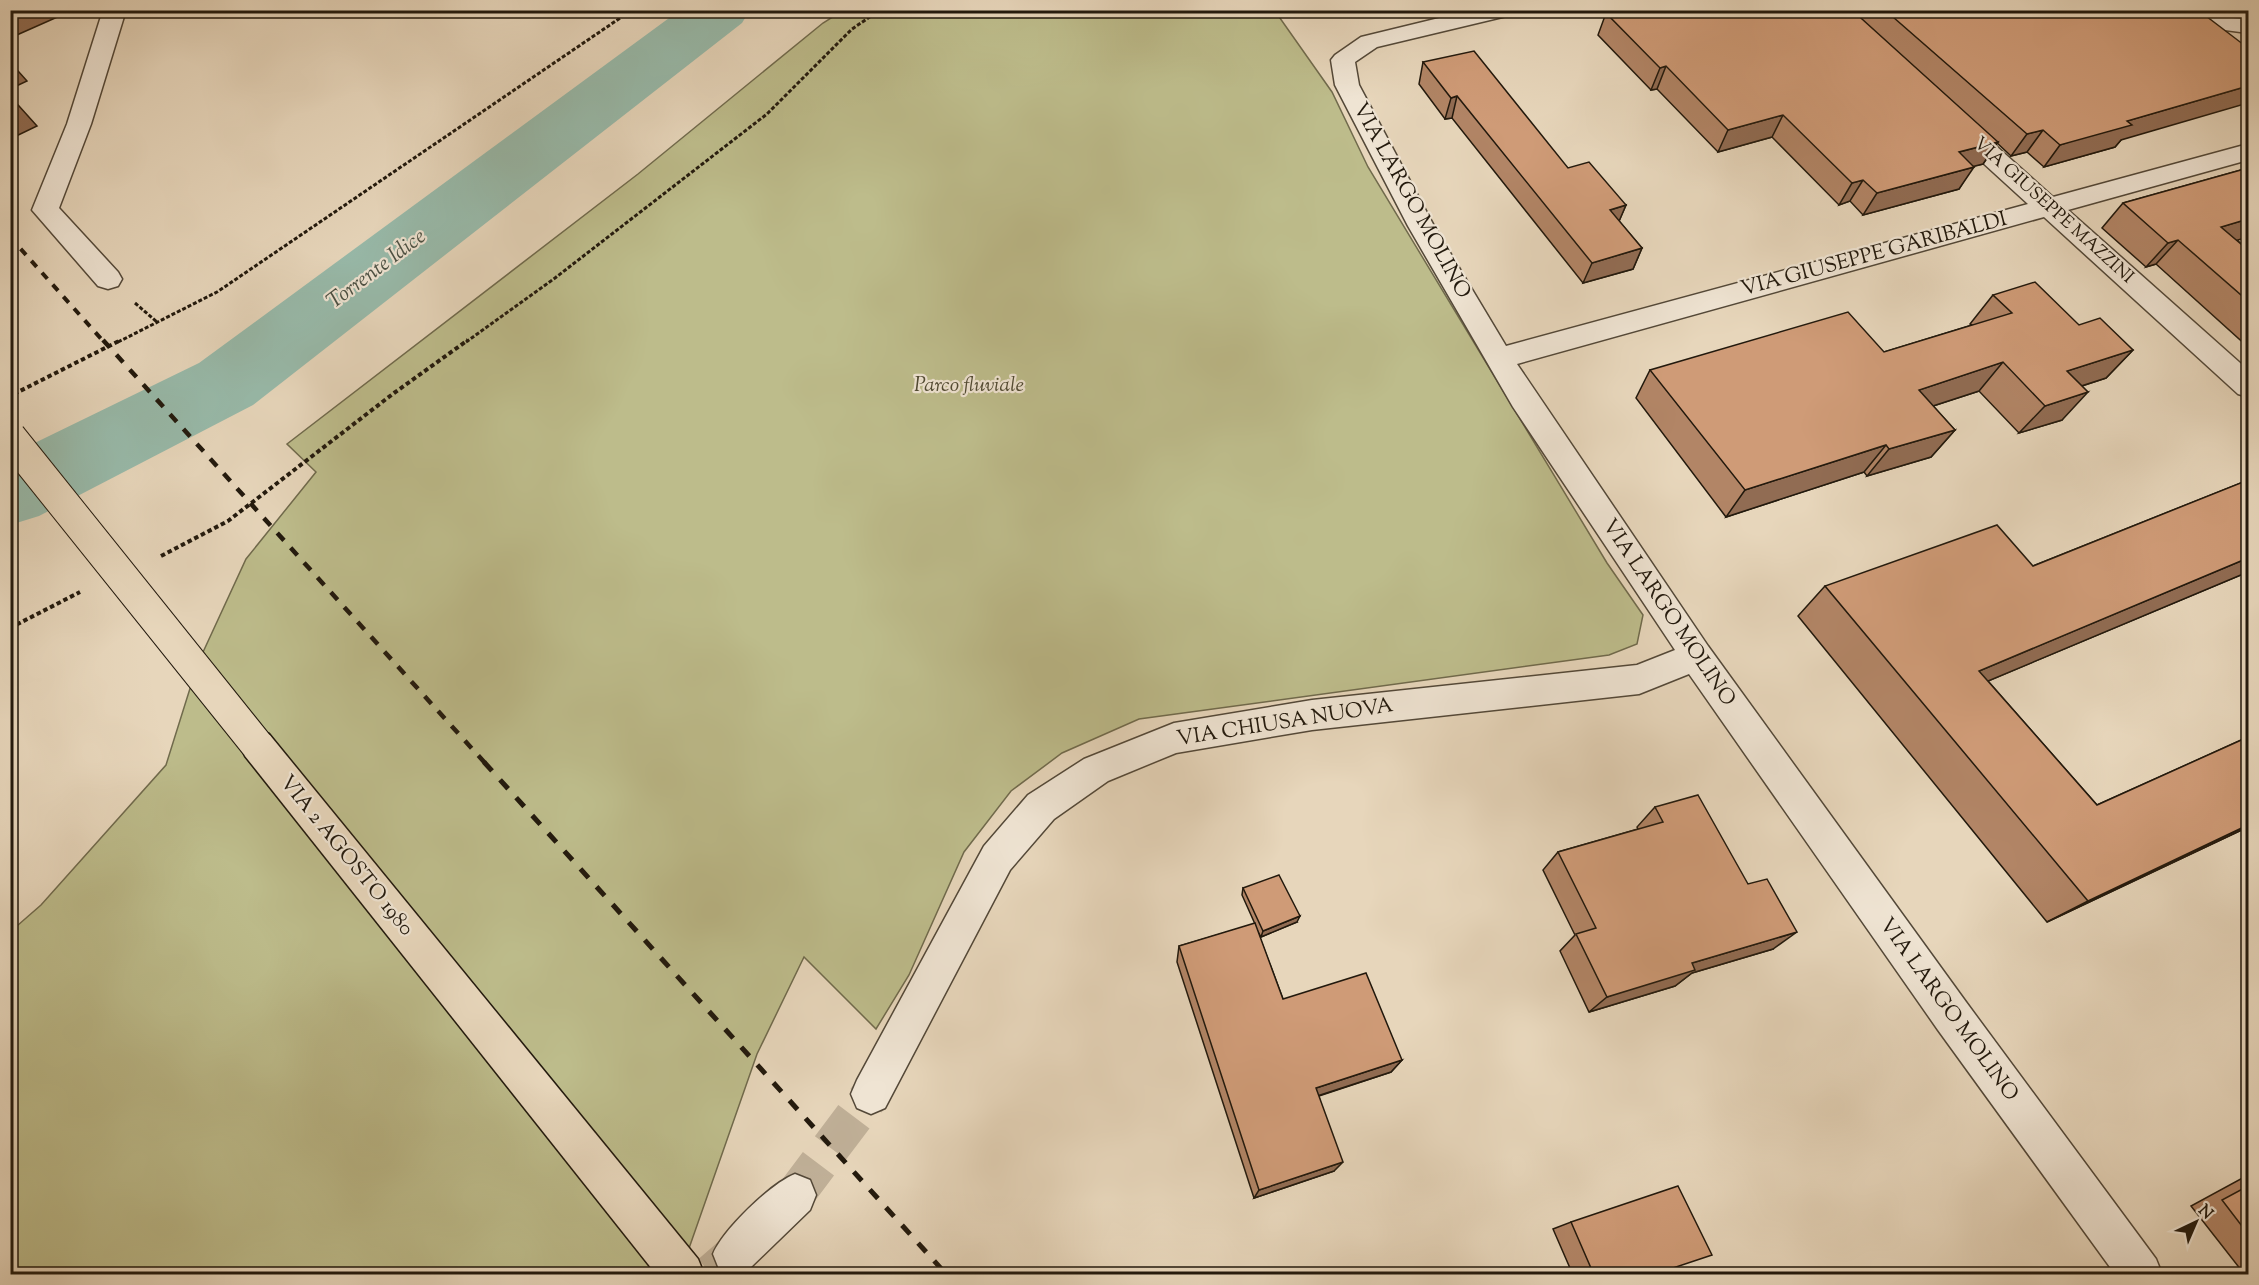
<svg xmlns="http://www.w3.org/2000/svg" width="2259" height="1285" font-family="'Sorts Mill Goudy',serif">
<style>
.green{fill:#bdbc8b;stroke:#706a4c;stroke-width:1.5}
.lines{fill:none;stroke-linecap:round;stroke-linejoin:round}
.river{fill:#98baaa;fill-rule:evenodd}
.minor-tunnel{stroke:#c0b098;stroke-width:39;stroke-dasharray:39 20;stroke-linecap:butt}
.minor-casing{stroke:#534838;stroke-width:3}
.major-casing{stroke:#22190d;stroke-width:3}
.path-far1{stroke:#22190d;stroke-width:3;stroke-dasharray:4 2;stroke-linecap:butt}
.path{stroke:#22190d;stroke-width:4;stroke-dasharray:4.5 3;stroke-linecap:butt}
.minor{fill:#efe4d3;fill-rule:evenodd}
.major{fill:#e7d6bb;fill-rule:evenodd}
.rail-far2{stroke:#22190d;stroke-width:4;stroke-dasharray:8 8;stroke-linecap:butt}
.rail-far1{stroke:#22190d;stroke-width:4.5;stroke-dasharray:10 10;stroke-linecap:butt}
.rail{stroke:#22190d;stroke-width:5;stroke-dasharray:12 12;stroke-linecap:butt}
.major-bridge-casing{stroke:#22190d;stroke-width:34;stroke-linecap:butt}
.major-bridge{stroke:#e7d6bb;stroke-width:32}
.wall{fill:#b28566;stroke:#22190d;stroke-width:1.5}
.shaded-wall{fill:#916c53;stroke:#22190d;stroke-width:1.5}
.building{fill:#cf9b77;stroke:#22190d;stroke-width:1.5}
.labels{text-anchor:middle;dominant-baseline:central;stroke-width:4.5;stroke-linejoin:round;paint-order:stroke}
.far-street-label{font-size:18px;fill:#22190d;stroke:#efe4d3}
.street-label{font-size:21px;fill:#22190d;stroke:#efe4d3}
.park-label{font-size:21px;font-style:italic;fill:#504a33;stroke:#efe4d3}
.water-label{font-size:22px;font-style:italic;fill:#4b5144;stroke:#efe4d3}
</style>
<rect width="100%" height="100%" fill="#e7d6bb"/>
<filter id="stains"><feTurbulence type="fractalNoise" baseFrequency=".00333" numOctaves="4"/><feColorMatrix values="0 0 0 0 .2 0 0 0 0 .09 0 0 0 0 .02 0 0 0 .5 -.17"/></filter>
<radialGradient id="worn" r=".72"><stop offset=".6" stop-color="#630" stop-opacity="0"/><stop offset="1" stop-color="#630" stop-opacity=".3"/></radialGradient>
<path class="green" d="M842,11H1275L1332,92L1368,167L1607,563L1643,615L1637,644L1609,655L1139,719L1062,753L1011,791L964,852L909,975L876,1029L804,957L757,1054L680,1274H11L10,932L41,905L166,765L198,663L246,559L316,472L287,444L638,174L823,23Z"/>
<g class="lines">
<path class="river" d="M680,10H750L742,23L253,405L39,516L10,525V455L199,363Z"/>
<path class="minor-tunnel" d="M795,1195L871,1094
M711,1274L734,1254"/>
<g class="minor-casing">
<path id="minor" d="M103,10H126L91,124L59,208L118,272L122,279L118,286L108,289L98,286L32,210L67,124Z
M1472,10H1514L1511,15L1377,47L1355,62L1359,85L1434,226L1506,346L2028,204L1948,131L1945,125L1948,119L1957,117L1966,119L2053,197L2248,144V160L2068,210L2248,370V397L2238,394L2044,217L1517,364L1708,646L1966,1002L2156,1259L2162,1274H2115L1938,1030L1689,674L1639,694L1312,730L1176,753L1108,781L1054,819L1010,870L885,1108L871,1114L857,1108L851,1094L857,1080L984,846L1028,795L1084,759L1174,723L1312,700L1637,665L1675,650L1513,407L1408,226L1335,85L1331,60L1335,55L1361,37Z
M2201,10H2225L2232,18L2248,19V33L2217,29Z
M795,1174L810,1180L816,1195L810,1210L749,1269L736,1274L719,1269L713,1254C723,1230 770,1184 795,1174Z"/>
</g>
<g class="major-casing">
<path id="major" d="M257,729L269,734L698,1259L704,1274H656L245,756L240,745L245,734Z"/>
</g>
<path class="path-far1" d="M135,303L157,322
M118,342L217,292L632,10
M466,342L555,278L767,114L852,29L880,10"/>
<path class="path" d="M14,394L121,340
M161,556L228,521L394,393L468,340
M10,628L80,592"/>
<use href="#minor" class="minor"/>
<use href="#major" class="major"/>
<path class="rail-far2" d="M10,237L104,342"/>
<path class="rail-far1" d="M103,340L485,763"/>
<path class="rail" d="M484,762L946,1274"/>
<g class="major-bridge-casing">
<path id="major-bridge" d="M10,437L257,745"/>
</g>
<use href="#major-bridge" class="major-bridge"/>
</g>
<path class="wall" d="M1616,10H2198L2121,140L2115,147L2044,167L2027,152L2011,156L1997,143L1983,164L1973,166L1959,189L1863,215L1850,201L1839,205L1772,137L1718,152L1657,89L1651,90L1598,35L1606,13Z
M2233,10H2248V17L2237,16Z
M1423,62L1568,168L1626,205L1619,221L1642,248L1633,269L1583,283L1452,118L1445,119L1419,84Z
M2248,168V237L2237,240L2248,250V347L2156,264L2146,267L2102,228L2123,203Z
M1993,295L2079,325L2133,350L2106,378L2082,386L2062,420L2019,433L1979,391L1933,406L1955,430L1931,457L1867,476L1864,472L1726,517L1636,398L1650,370L1884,352L1972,325L1970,324Z
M2248,480V572L1988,681L2097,805L2248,737V827L2047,922L1798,616L1825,586L2033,566Z
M1655,807L1773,949L1692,973L1675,986L1589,1012L1560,951L1575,935L1543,870L1558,852L1638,829L1637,827Z
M1243,888L1297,922L1261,937L1257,930L1283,999L1402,1060L1391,1072L1319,1096L1334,1171L1254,1198L1177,962L1179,946L1255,924L1242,895Z
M2248,1175V1275H2245L2191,1206Z
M1571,1222L1652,1275H1573L1553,1229Z"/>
<path class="shaded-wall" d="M10,10H71V11L10,38Z
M10,62L27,81L10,89Z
M1666,66L1657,89L1651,90L1660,68Z
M2248,86V103L2121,140L2115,147L2044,167L2060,145L2127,121Z
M10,96L37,126L10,139Z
M1457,96L1452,118L1445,119L1451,98Z
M1783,115L1772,137L1718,152L1728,130Z
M2043,130L2027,152L2011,156L2027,134Z
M1998,142L1983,164L1944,174L1959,152Z
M1974,167L1959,189L1863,215L1877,193Z
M1863,180L1850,201L1839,205L1852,183Z
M1626,205L1617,226L1610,210Z
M2248,219V237L2198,252L2221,227Z
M2178,240L2156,264L2146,267L2168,243Z
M1642,248L1633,269L1583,283L1592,263Z
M2133,350L2106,378L2041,399L2067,371Z
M2003,362L1979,391L1896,418L1919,390Z
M2088,392L2062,420L2019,433L2045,406Z
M1955,430L1931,457L1867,476L1889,449Z
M1886,445L1864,472L1726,517L1745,490Z
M2248,558V572L1945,699L1979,671Z
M2248,825V827L2047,922L2088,901Z
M1300,916L1297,922L1261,937L1263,931Z
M1797,932L1773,949L1692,973L1675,986L1589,1012L1607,997L1692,963Z
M1402,1060L1391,1072L1308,1099L1316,1088Z
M1343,1162L1334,1171L1254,1198L1259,1190Z"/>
<path class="building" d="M1616,10H1852L1998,142L1959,152L1974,167L1877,193L1863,180L1852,183L1783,115L1728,130L1666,66L1660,68L1606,13Z
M1885,10H2198L2248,48V86L2127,121L2132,125L2060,145L2043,130L2027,134Z
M1474,51L1568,168L1589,162L1626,205L1610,210L1642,248L1592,263L1457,96L1451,98L1423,62Z
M2248,168V219L2221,227L2248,250V301L2178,240L2168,243L2123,203Z
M2035,282L2079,325L2100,318L2133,350L2067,371L2088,392L2045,406L2003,362L1919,390L1955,430L1889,449L1886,445L1745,490L1650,370L1848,312L1884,352L2012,313L1993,295Z
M2248,480V558L1979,671L2097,805L2248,737V825L2088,901L1825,586L1997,525L2033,566Z
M1698,795L1748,884L1767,879L1797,932L1692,963L1695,970L1607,997L1576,934L1596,928L1558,852L1663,822L1655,807Z
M1279,875L1300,916L1263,931L1243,888Z
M1255,923L1283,999L1366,973L1402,1060L1316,1088L1343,1162L1259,1190L1179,946Z
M1678,1186L1712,1255L1652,1275H1594L1571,1222Z
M2248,1186V1234L2222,1200Z"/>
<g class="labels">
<g class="far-street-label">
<text transform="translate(2053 211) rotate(42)">VIA GIUSEPPE MAZZINI</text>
</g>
<g class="street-label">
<text transform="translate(1411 201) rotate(61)">VIA LARGO MOLINO</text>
<text transform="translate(1874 255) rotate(-15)">VIA GIUSEPPE GARIBALDI</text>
<text transform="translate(1668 613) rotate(56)">VIA LARGO MOLINO</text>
<text transform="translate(1285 723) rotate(-9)">VIA CHIUSA NUOVA</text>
<text transform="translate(346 856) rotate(51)">VIA 2 AGOSTO 1980</text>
<text transform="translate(1948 1010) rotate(54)">VIA LARGO MOLINO</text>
</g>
<g class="park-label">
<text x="969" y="386">Parco fluviale</text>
</g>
<g class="water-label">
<text transform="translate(377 270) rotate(-37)">Torrente Idice</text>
</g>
</g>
<rect width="2259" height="1285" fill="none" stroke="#e7d6bb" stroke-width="36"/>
<rect x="12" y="12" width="2235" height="1261" fill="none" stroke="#22190d" stroke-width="3"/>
<rect x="18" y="18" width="2223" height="1249" fill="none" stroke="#22190d" stroke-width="1.5"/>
<g transform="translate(2196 1222) rotate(44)" stroke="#efe4d3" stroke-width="4.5" paint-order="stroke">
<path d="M0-4.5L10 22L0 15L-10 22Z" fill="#22190d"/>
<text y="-9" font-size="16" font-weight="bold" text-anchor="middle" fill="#22190d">N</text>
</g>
<rect width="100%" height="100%" filter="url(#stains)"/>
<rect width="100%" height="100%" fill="url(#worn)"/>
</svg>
